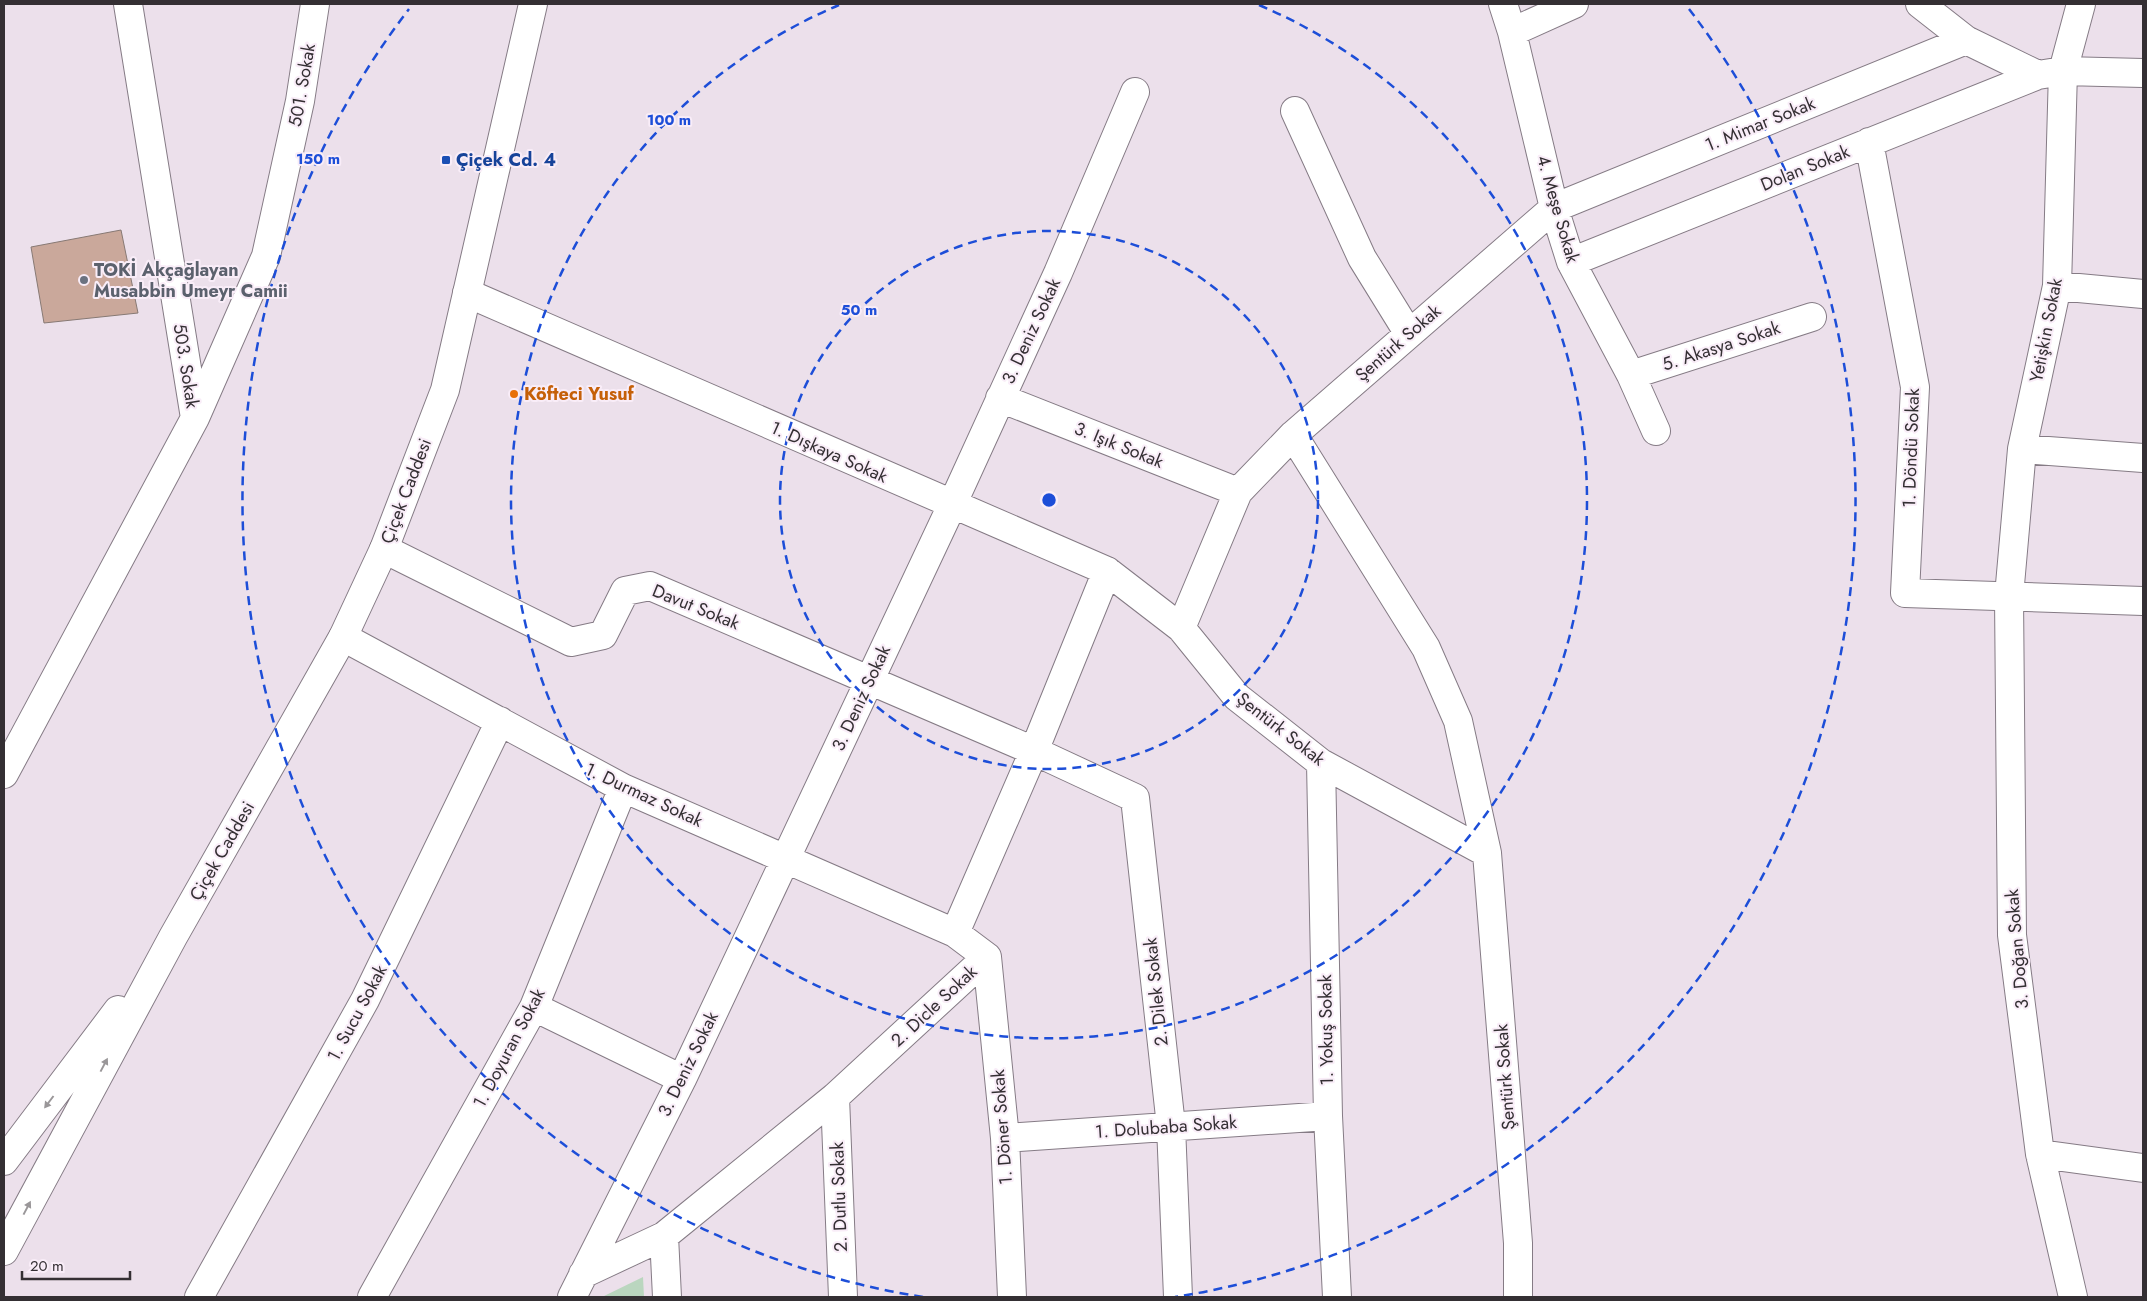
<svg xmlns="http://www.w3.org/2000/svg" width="2147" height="1301" font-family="Jost,sans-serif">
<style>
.green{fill:#bad6bf}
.building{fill:#caa89b;stroke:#877974}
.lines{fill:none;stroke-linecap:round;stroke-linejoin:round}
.minor-casing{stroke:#857b85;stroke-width:30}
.major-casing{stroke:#857b85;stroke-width:30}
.minor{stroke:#fff;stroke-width:28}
.major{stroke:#fff;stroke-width:28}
.oneway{fill:#9a9799}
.ring{fill:none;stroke:#1d4ed8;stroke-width:2.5;stroke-dasharray:9 6}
.transit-dot{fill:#1a4fb4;stroke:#f9edf8;stroke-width:2}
.worship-dot{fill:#6b7280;stroke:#f9edf8;stroke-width:2}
.food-dot{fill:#e8710a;stroke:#f9edf8;stroke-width:2}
.labels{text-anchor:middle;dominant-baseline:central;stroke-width:4;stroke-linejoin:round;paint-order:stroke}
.street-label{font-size:18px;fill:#342f33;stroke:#f9edf8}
.transit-label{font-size:18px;font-weight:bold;fill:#164399;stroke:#f9edf8;text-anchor:start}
.worship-label{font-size:18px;font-weight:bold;fill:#5b616d;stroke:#f9edf8;text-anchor:start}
.food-label{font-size:18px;font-weight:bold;fill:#c56008;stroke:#f9edf8;text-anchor:start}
.centre{fill:#1d4ed8;stroke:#f9edf8;stroke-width:2.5}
.ring-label{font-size:15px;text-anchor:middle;font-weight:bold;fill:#1d4ed8;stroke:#f9edf8;stroke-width:4;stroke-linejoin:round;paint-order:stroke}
</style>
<rect width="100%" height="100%" fill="#ece0eb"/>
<path class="green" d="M643,1277L644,1297H602Z"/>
<path class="building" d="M121,230L138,313L44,323L31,247Z"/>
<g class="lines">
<g class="minor-casing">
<path id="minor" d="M1503,4L1512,32L1554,208L1571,262L1631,375L1656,431
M1920,4L1966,40L2038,75L2063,71L2143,73
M1512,32L1574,4
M1295,111L1362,258L1409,334
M1869,142L1915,387L1905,593L2143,601
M1571,262L2038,75
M2057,286L2143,294
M467,293L1107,571L1181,628
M1631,375L1812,317
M1000,398L1238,492
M195,418L266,256L300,101L315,4
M1293,435L1426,648L1458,721L1487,853
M2022,449L2143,458
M384,549L571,642L603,635L625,591L650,586L1034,751L1135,798L1171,1126L1178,1297
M343,637L623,788L955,933
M1321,763L1328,1116L1337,1297
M4,774L195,418L128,4
M987,957L1005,1138L1012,1297
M534,1007L682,1079
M835,1097L843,1297
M1005,1138L1328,1116
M2040,1154L2143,1168
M664,1236L667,1297
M583,1274L664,1236L835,1097L987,957L955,933L1034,751L1107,571
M199,1297L365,1000L500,721
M372,1297L534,1007L623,788
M572,1297L682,1079L952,505L1058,273L1135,92
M1518,1297V1243L1487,853L1321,763L1237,697L1181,628L1238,492L1293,435L1554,208L1966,40
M2073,1297L2040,1154L2012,935L2009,596L2022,449L2057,286L2063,71L2081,4"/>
</g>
<g class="major-casing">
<path id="major" d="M4,1161L118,1010
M4,1251L173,937L343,637L384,549L445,390L533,4"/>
</g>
<use href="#minor" class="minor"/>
<use href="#major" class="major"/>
</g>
<defs><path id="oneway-solid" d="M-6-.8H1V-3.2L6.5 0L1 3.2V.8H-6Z" transform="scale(1.25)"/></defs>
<g class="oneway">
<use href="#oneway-solid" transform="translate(104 1065) rotate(-62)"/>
<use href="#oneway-solid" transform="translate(49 1102) rotate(127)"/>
<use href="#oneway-solid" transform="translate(27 1208) rotate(-62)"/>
</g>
<g class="ring">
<circle cx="1049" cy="500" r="269"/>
<path d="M1259 5A538 538 0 1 1 839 5"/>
<path d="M923 1297A807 807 0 0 1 409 9M1689 9A807 807 0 0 1 1175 1297"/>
</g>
<rect class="transit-dot" x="441" y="155" width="10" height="10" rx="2.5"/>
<circle class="worship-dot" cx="84" cy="280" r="5"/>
<circle class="food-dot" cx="514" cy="394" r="5"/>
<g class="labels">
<g class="street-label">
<text transform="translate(302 85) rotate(-80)">501. Sokak</text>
<text transform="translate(1760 124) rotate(-22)">1. Mimar Sokak</text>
<text transform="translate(1805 168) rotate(-22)">Dolan Sokak</text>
<text transform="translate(1558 209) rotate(74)">4. Meşe Sokak</text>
<text transform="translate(2046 330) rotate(-79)">Yetişkin Sokak</text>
<text transform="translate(1031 331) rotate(-65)">3. Deniz Sokak</text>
<text transform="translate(1398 343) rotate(-41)">Şentürk Sokak</text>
<text transform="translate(1721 346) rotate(-18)">5. Akasya Sokak</text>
<text transform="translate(186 366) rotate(81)">503. Sokak</text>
<text transform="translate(1119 445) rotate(22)">3. Işık Sokak</text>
<text transform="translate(1911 448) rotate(-88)">1. Döndü Sokak</text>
<text transform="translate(829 452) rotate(24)">1. Dışkaya Sokak</text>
<text transform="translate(406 491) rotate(-69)">Çiçek Caddesi</text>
<text transform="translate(696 607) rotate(22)">Davut Sokak</text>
<text transform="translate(861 698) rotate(-65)">3. Deniz Sokak</text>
<text transform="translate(1281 729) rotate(38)">Şentürk Sokak</text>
<text transform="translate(644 795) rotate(25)">1. Durmaz Sokak</text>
<text transform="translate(222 851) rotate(-60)">Çiçek Caddesi</text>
<text transform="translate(2017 949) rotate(-95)">3. Doğan Sokak</text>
<text transform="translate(1156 992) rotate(-96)">2. Dilek Sokak</text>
<text transform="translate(934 1006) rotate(-43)">2. Dicle Sokak</text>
<text transform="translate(357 1013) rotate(-62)">1. Sucu Sokak</text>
<text transform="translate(1326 1030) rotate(-91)">1. Yokuş Sokak</text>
<text transform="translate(509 1048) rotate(-62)">1. Doyuran Sokak</text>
<text transform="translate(688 1064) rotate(-64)">3. Deniz Sokak</text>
<text transform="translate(1505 1077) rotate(-94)">Şentürk Sokak</text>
<text transform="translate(1002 1127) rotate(-94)">1. Döner Sokak</text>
<text transform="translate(1166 1127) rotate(-4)">1. Dolubaba Sokak</text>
<text transform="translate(839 1197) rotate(-92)">2. Dutlu Sokak</text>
</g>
<g class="transit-label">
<text x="456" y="160">Çiçek Cd. 4</text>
</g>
<g class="worship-label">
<text x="94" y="270">TOKİ Akçağlayan<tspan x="94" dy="21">Musabbin Umeyr Camii</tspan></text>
</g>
<g class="food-label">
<text x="524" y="394">Köfteci Yusuf</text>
</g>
</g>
<circle cx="1049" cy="500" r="8" class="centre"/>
<g class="ring-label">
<text x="669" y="125">100 m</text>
<text x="318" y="164">150 m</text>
<text x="859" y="315">50 m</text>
</g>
<rect width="2147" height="1301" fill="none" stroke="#342f33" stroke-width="10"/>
<path d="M22 1271v8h108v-8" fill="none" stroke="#342f33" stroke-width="2.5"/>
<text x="30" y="1271" font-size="15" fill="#342f33" stroke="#f9edf8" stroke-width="4" paint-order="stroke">20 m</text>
</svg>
